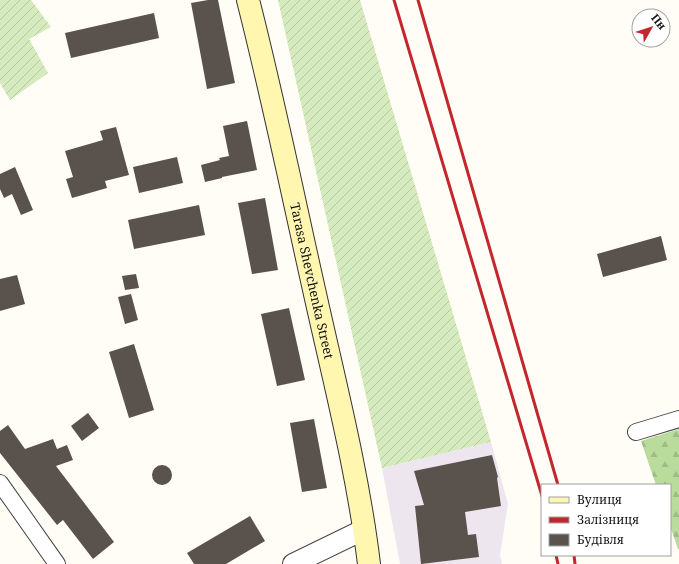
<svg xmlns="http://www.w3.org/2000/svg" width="679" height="564" font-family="'Noto Serif',serif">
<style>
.industrial{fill:#eee6ef}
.forest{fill:url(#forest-firs)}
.garden{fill:url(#garden-furrows)}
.building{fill:#5a524d}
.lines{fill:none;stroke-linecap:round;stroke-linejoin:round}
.minor-casing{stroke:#444;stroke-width:18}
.tertiary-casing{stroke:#444;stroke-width:22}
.secondary-casing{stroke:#333;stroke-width:24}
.minor{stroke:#fff;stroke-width:16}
.tertiary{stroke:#fff;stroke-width:20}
.secondary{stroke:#fff6b0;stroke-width:22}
.rail{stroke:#c4262e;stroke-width:3}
.labels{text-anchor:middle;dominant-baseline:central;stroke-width:4;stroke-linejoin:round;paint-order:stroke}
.street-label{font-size:13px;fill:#111;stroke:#fff}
</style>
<defs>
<pattern id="forest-firs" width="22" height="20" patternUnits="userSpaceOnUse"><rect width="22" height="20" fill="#b9dc9c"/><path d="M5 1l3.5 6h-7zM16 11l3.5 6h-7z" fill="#9ebc85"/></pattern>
<pattern id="garden-furrows" width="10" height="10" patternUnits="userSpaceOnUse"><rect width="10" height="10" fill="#d5ebbd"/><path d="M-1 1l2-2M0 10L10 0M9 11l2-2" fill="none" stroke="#b6c8a1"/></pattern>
</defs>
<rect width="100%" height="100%" fill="#fffdf5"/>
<path class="industrial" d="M491,442L508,504L500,555L502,564H400L382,468Z"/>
<path class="forest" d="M679,429V549H678L670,526V485H656L641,441Z"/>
<path class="garden" d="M0,0H31L51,27L29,39L48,73L10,100L0,83Z
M278,0H360L491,442L382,468Z"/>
<path class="building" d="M208,0H218L235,83L207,89L191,3Z
M154,13L159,38L71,58L65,33Z
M247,121L257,170L222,177V178L205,182L201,165L220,160L219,158L229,156L223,126Z
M116,127L129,175L105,181L107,188L72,198L66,179L73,177L65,151L103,140L100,131Z
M177,157L183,183L139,193L133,167Z
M15,167L33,210L21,215L12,194L4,198L0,189V174Z
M265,198L278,270L252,274L238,203Z
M199,205L205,235L134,249L128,220Z
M661,236L667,260L603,277L597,254Z
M136,274L139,288L125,290L122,276Z
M17,275L25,304L0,311V279Z
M131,294L138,320L125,324L118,297Z
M289,308L305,380L277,386L261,314Z
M134,344L154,410L129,418L109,352Z
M88,413L99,428L82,441L71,426Z
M314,419L327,488L302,492L290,423Z
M8,425L25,449L53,439L57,449L67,445L73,460L56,466L114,542L93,559L63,520L57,525L0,453V431Z
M492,455L498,477L497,478L501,506L465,512L468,535L476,534L479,557L421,564L415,506L424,505L414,471Z
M152 475a10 10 0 1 1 20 0a10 10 0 1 1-20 0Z
M250,516L265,541L226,564H194L187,553Z"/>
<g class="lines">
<g class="minor-casing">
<path id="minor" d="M636,432L679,419
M0,483L57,564"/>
</g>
<g class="tertiary-casing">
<path id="tertiary" d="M293,564L365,529"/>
</g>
<g class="secondary-casing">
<g id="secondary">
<path id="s1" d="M248,0C273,98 293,196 315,294C335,384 358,473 369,564"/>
</g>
</g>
<use href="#minor" class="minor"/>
<use href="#tertiary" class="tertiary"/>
<use href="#secondary" class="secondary"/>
<path class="rail" d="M394,0L542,496
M418,0L558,485
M556,555L558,564
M574,555L575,564"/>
</g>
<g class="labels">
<g class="street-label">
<text stroke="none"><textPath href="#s1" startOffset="288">Tarasa Shevchenka Street</textPath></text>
</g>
</g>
<rect x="541" y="484" width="130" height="72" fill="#ffffff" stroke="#a0a0a0"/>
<rect x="549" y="497" width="20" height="6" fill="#fff6b0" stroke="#a0a0a0"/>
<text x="577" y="504" font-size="12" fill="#111111">Вулиця</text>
<rect x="549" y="517" width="20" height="6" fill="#c4262e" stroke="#a0a0a0"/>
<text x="577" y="524" font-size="12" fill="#111111">Залізниця</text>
<rect x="549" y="534" width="20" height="12" fill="#5a524d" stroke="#a0a0a0"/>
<text x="577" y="544" font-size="12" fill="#111111">Будівля</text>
<g transform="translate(651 28) rotate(51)"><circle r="19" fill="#ffffff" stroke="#a0a0a0"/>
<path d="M0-3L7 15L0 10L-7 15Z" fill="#c4262e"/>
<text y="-6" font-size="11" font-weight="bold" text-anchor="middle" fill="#111111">Пн</text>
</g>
</svg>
